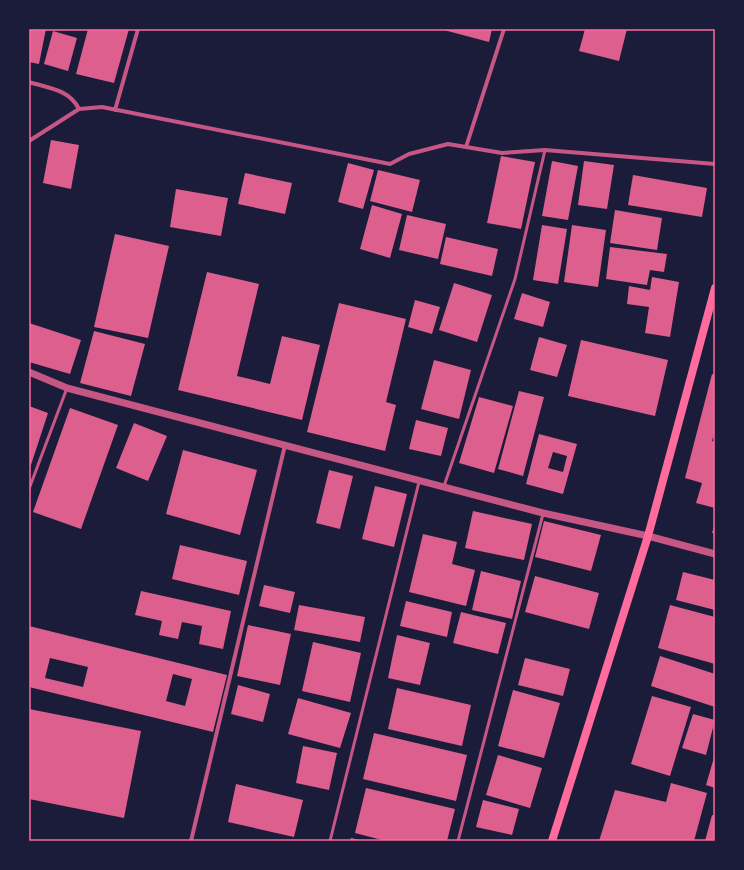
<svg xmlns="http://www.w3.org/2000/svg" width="744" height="870" font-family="'DM Sans',sans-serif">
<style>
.building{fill:#dd5f8e;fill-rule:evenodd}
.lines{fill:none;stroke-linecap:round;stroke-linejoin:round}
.service{stroke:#c65784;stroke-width:3}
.minor{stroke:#c65784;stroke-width:4}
.tertiary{stroke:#c65784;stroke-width:7}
.secondary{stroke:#ff6b9d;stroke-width:8}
.neatline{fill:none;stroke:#ff6b9d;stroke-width:1.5}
</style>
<rect width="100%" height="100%" fill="#1b1b3a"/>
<path class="building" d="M29,29H46L39,64L29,62Z
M88,29H129L114,83L76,74Z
M440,29H492L489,42Z
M585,29H627L619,61L579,51Z
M53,31L77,38L68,71L44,64Z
M51,140L79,145L71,189L43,183Z
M501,156L535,162L521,229L487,223Z
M552,161L578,166L568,220L542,216Z
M584,161L614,165L607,209L578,205Z
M348,163L374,170L363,209L338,202Z
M378,170L420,180L412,212L370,201Z
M245,173L292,183L285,214L238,204Z
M633,175L707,188L702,217L628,205Z
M176,189L228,198L221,236L170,227Z
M372,205L402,214L390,258L360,249Z
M615,210L662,218L657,250L610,243Z
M407,215L446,224L438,259L399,250Z
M542,225L567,229L558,284L533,280Z
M572,225L606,230L598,287L564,282Z
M115,234L169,246L148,338L94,327Z
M446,237L498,249L492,276L440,264Z
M610,247L667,254L664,272L650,270L647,285L606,279Z
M207,272L259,284L237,376L270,384L282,336L320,345L302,420L178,390Z
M652,277L679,282L670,337L645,333L649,307L627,304L629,286L650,290Z
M454,283L492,295L477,342L439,330Z
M522,293L550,302L543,327L514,319Z
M415,300L440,307L432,334L408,327Z
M339,303L406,319L386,402L396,405L385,451L307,432Z
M29,323L81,340L70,374L29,362Z
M94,331L145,344L131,396L80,383Z
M539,337L567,345L557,377L530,370Z
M581,340L668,360L655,416L568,396Z
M434,360L471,370L459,419L421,409Z
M712,374L715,375V430L712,441L715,442V508L696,503L702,483L685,478Z
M519,391L544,397L523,476L498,469Z
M479,397L513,406L494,473L459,463Z
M29,406L48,413L29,471Z
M70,408L118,425L81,529L33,512Z
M416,420L448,428L441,456L409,449Z
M134,423L167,436L148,481L116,468Z
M539,434L577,444L563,494L526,484ZM553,452L567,456L563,472L548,468Z
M183,450L257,470L240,535L166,514Z
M329,470L353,476L340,529L316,523Z
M375,486L407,494L394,547L362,539Z
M473,511L532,524L524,560L465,548Z
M544,521L601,535L591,571L535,557Z
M715,523V533H712Z
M423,534L457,542L452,564L475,570L466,606L409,592Z
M180,545L247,561L239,595L172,579Z
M481,571L521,581L512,619L472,610Z
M683,572L715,580V610L676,600Z
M535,576L599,593L589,629L525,612Z
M264,585L295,592L290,613L259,606Z
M141,591L231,611L223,649L199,644L202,626L182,622L178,639L159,635L162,621L135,615Z
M406,601L452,612L447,637L400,626Z
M299,605L365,617L360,642L294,630Z
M670,605L715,617V664L658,648Z
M461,612L506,623L498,654L453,643Z
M248,625L291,634L280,685L237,676Z
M29,626L227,675L213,732L29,687ZM50,658L88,667L83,687L45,678ZM173,674L192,679L185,706L166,701Z
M397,635L430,643L420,685L388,678Z
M313,642L361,653L350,702L302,691Z
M660,656L715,674V707L651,686Z
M525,658L570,669L563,696L518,685Z
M238,685L270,694L263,722L231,714Z
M397,688L471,705L462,746L388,729Z
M513,690L560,703L544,758L498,746Z
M652,696L691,707L670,776L631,764Z
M298,698L351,713L340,748L288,734Z
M29,709L141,731L124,818L29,799Z
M693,714L715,720L706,755L682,748Z
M374,733L467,755L456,801L363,779Z
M303,746L337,753L329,790L296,783Z
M715,754V788L706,785Z
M498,755L542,768L530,808L486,795Z
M671,783L707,793L694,841H599L615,790L666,802Z
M236,784L303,800L294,837L228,822Z
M366,788L455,809L447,841H386L355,833Z
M483,800L519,809L512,835L476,827Z
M712,815L715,816V841H705Z
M351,838L360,840V841H350Z"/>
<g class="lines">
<path class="service" d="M444,486L515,279L545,150
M29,489L67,388
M330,841L419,482
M458,841L543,514"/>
<path class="minor" d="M29,82C48,88 69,89 79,109
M115,110L138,29
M29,141L79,109L102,107L390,164L409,154L448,144L502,153L545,150L715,164
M466,147L504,29
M191,841L285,445"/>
<path class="tertiary" d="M29,372L67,388L543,513L648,536L715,554"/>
<path class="secondary" d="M552,841L648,536L715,288"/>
</g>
<rect width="744" height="870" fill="none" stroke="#1b1b3a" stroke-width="60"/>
<rect x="30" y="30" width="684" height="810" class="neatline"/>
</svg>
